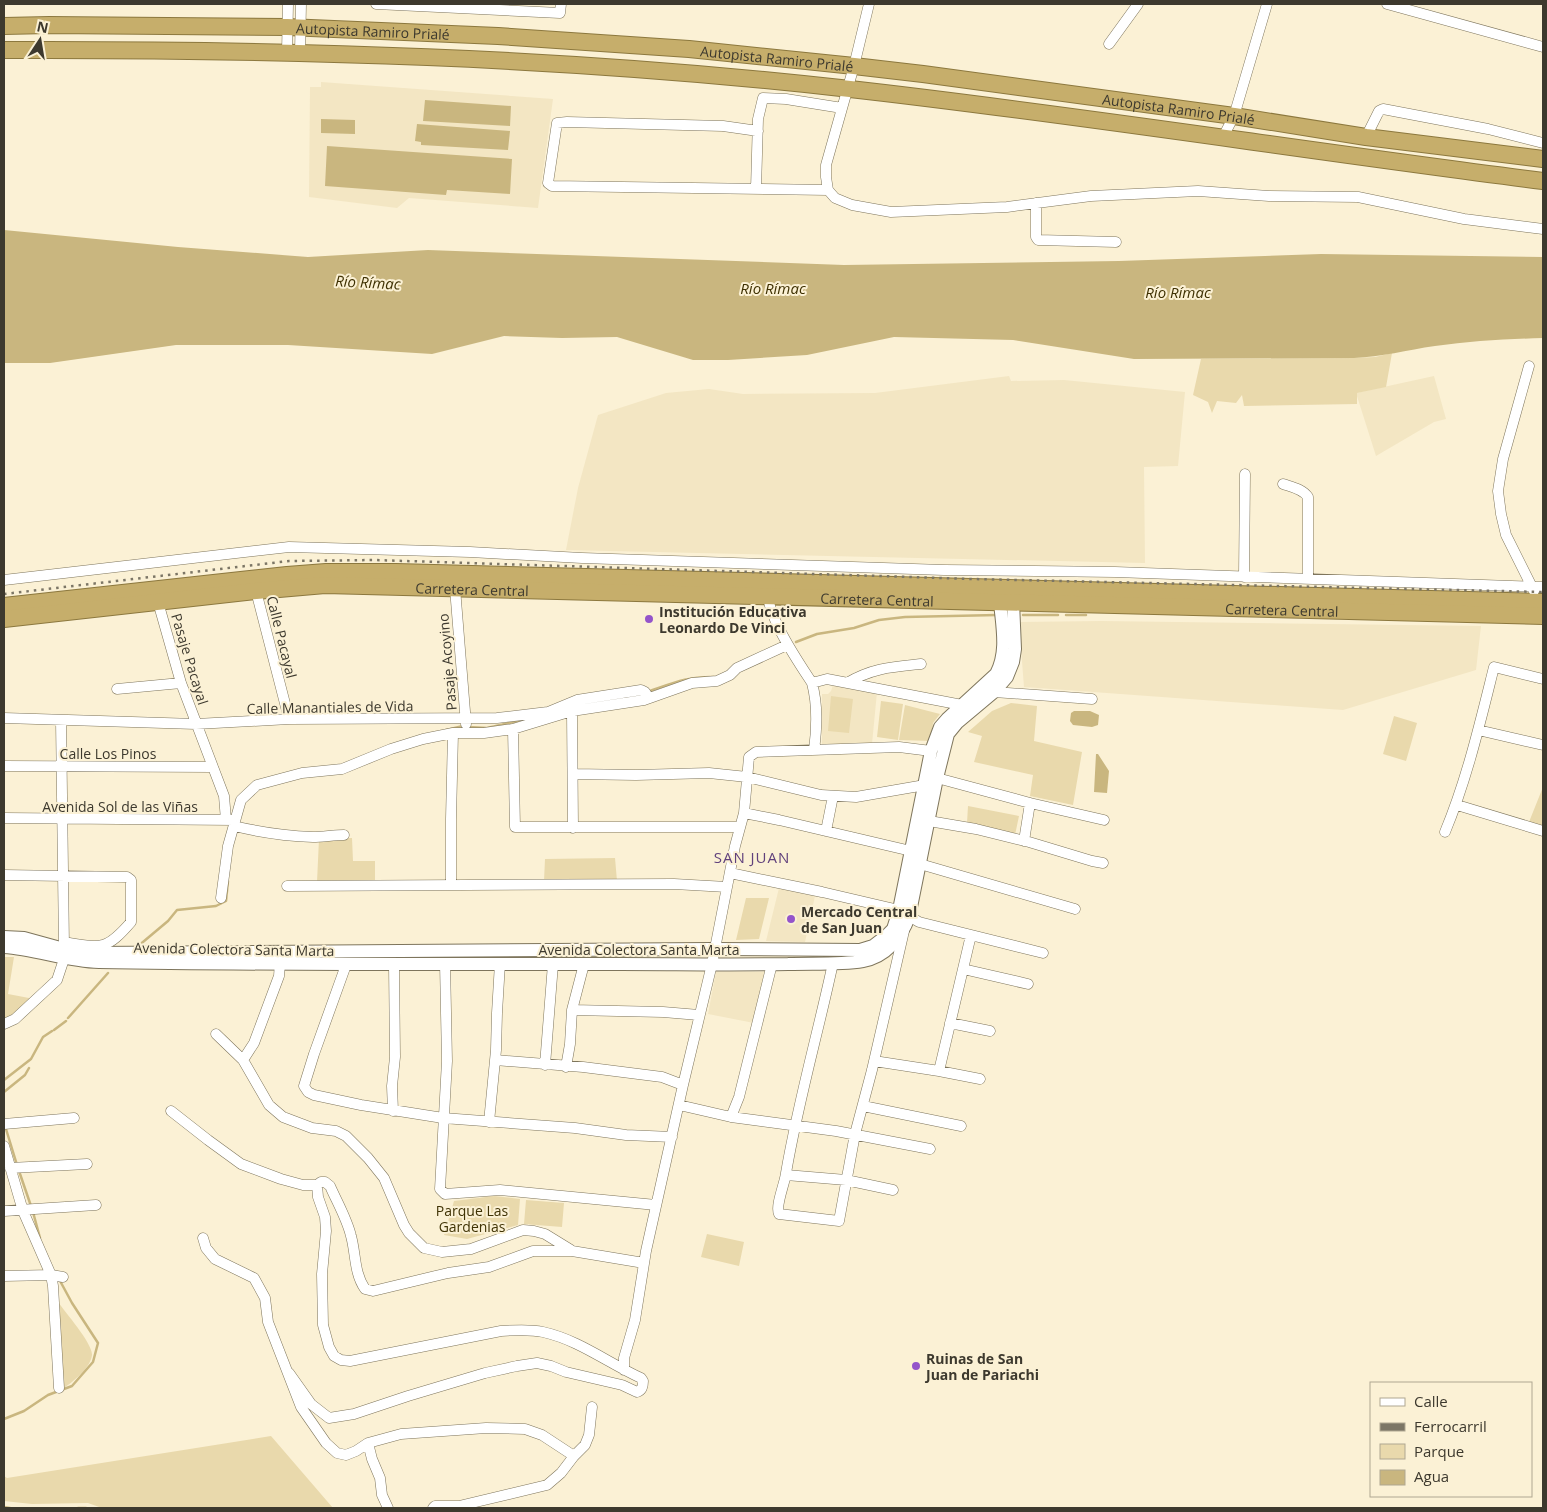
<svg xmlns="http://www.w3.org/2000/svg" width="1547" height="1512" font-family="'Open Sans',sans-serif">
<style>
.built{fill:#f3e6c3}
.green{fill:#e9d9ac}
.water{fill:#c9b67f}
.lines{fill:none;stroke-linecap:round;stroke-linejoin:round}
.stream{stroke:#c9b67f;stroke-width:2.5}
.minor-casing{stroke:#7e755c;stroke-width:11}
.tertiary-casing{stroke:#7e755c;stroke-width:14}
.trunk-casing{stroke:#8c783e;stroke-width:18}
.minor{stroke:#fff;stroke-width:10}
.tertiary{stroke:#fff;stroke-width:12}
.trunk{stroke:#c6ae6b;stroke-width:16}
.rail{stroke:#7c7666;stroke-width:2.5;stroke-dasharray:2.5 5;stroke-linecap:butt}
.poi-dot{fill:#9454ca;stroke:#fbf1d5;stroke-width:2}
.labels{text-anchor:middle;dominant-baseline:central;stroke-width:4;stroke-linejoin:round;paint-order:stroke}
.street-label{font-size:14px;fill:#3d392e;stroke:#fbf1d5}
.poi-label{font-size:14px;font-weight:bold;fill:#3d392e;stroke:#fbf1d5;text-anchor:start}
.park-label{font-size:14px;fill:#403305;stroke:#fbf1d5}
.water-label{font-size:15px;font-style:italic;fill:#3e3002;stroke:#fbf1d5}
.neighbourhood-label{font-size:15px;letter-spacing:1px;fill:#60417c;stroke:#fbf1d5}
</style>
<rect width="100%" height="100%" fill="#fbf1d5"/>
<path class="built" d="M321,82L553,99L538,208L409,198L397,208L309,197L310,87H321Z
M1009,376L1011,381L1064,380L1185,392L1178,466L1144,467L1145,563L566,550L578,488L598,415L666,393L709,389L743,394L875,393Z
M1434,376L1446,419L1434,422L1376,456L1356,393Z
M1101,621L1481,626L1476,670L1343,710L1024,687L1019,622Z
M833,685L877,692L872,744L822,745V694H828L831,691Z
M779,888L815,896L805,942L766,941Z
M716,972H764L754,1023L708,1014Z"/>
<path class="green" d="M1392,353L1386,387L1357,393V404L1244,406L1242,395L1236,403L1217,401L1212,413L1208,402L1193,395L1201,359L1354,358L1375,357Z
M831,696L853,699L849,733L828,731Z
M881,701L903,704L898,740L877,737Z
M1011,703L1037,706L1034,741L1082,752L1073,805L1030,796L1033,775L974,762L982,736L968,732L992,711Z
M905,705L940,714L933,723L931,741L899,740Z
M1394,716L1417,723L1406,761L1383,754Z
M1543,787V826L1529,822Z
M968,806L1019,816L1015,835L967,823Z
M352,838L353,861H375V881L317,882L319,839Z
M615,858L617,881H544L545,859Z
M746,898H769L759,939L736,940Z
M4,957H14L8,994L29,998V1008L4,1021Z
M494,1196L520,1199L518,1225L467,1239L444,1235L454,1201Z
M526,1200L564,1203L562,1227L524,1224Z
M707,1234L744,1242L739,1266L701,1257Z
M58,1302C65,1312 93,1344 92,1355C91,1367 73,1382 64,1388Z
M271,1436L333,1508H102L88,1503L32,1504L4,1501V1476L7,1478Z"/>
<path class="water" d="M425,100L511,106L510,126L423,121Z
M321,119L355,120V134L321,133Z
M417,124L510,131L508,150L421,145V142L415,141Z
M327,146L512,159L510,194L447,190L446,195L325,186Z
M4,230L178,247L308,257L428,250L844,265L1119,261L1321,254L1543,257V338C1507,339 1470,341 1435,346C1407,350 1381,357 1354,358L1134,359L1013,340L894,337L807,355L728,360H693L617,337L562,338L504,336L432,354L288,345H176L50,363H4Z
M1074,711H1090L1099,715L1098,725L1092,727L1073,725L1070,721L1071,713Z
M1096,754H1098L1109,771L1107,793L1094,792Z"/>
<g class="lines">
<path class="stream" d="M1023,615H1058
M1066,615H1086
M796,642L817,634L854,628L879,620L905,617L997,615
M650,691C673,683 689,676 714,677
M468,727L487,728L522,720
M446,730L463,726
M137,947L168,921L177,910L216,906L226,901L228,881
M68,1018L108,973
M54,1030L66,1021
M4,1080L31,1059L43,1037L52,1031
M4,1092L25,1075L29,1068
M6,1129L17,1165
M19,1171L31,1206
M33,1212L40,1238
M4,1419L24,1411L48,1395L72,1386L93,1362L98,1343L72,1303L59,1279
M4,1507L10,1508
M78,1508H86"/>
<g class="minor-casing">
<path id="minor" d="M376,4L560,13L561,4
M869,4L854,66L826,165V177L828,190L835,198L852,205L891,212L1007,207L1091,196L1198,191L1269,196L1358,197L1464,219L1543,229
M1387,4L1543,47
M1109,44L1138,4
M287,52L288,4
M300,52L301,4
M758,131L723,126L567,122L557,123L548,183L552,186L828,190
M1223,137L1234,116L1267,4
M1366,137L1379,111L1383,109L1488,129L1543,143
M756,189L758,119L763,98L786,99L842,108
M1036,203V237L1038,240L1116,242
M1529,366L1503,459L1498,491L1501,514L1506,535L1534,591
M1283,484C1292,487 1303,489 1308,497V579
M1244,577L1245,474
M4,580L289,547L470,552L582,558L944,570L1115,572L1543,587
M455,588L466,724
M256,591L289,719
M768,591C766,615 799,663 812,683L827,679L962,705
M158,602L181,683L224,796L226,820
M812,683C818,706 817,727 814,750
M847,683C872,668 892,667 921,664
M117,689L181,683
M994,692L1092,699
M572,711L573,828
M4,718L196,724L289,719L497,718L548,712L577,700L641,690L645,692L649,698
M61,720L64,947
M513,729L515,827H740
M1478,730L1543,745
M4,766L213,767
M573,774L636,775L709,773L747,777L821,795L856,797L925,785
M937,778L1030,803L1104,820
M1457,805L1543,831
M744,813L779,820L911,851
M4,818L235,820
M929,821L976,829L1029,842L1092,861L1103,863
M234,826C259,832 286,836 313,837C323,837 334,835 344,835
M826,831L833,796
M1445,832C1467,779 1480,723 1494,667L1543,679
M1024,841L1030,803
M920,864L1075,909
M730,873L822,892L899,910L919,922L1043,953
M4,875L127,877L131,880V922C106,951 101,948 64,942
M451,885V819L453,733
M287,886L674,884L727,887
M221,898L228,846L241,800L257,785L302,773L342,769L391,749L423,739L453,733H484L513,729L572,711L644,700L692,683L717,681L730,675L737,668L787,645
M445,963L447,1061L440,1189L445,1194L500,1190L656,1205
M833,963C818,1033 798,1102 786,1173C785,1183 775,1206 779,1214L839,1221L855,1134L872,1070L904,931
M346,965L314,1054L304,1086L308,1092L314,1095L361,1105L443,1118L575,1128L626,1135L672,1137
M963,969L1028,984
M572,1010L663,1012L699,1015
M950,1023L990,1031
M4,1024L15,1019L57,980L64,959
M216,1034L243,1060L269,1105L283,1117L312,1128L336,1131L346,1136L368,1158L384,1178L404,1225L409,1233L424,1248L442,1252L471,1249L523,1230L534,1231L545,1234L571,1250
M243,1060L254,1043L279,976L280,963
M495,1060L583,1067L662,1077L683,1085
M874,1061L939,1071L980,1079
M545,1065L553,964
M566,1067L570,1044L572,1010L584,964
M939,1071L971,935
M679,1105L731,1117L836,1131L930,1149
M863,1106L961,1126
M171,1111L208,1140L241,1164L281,1179L303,1185H317L321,1182H325L330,1186C337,1202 347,1219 351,1236C356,1254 354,1273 365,1289L373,1291L448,1273L489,1267L533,1251H572L644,1263
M393,1111L392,1086L395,1057L394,964
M731,1117L739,1097L772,964
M489,1122L496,1050L497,1013L500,963
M4,1124L74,1118
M4,1146L23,1211L51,1275L53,1286L59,1388
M10,1168L87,1164
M786,1175L846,1180L893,1190
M4,1211L96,1205
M203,1238L206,1248L215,1259L254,1278L265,1298L268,1322L301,1407L326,1443L337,1453L346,1455L356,1451L368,1443L401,1434L486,1428L525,1429L542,1435L574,1456
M4,1276L51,1275L63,1277
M624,1370V1358L635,1320L646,1251L683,1085L712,964L735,846L744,813L749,757L756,752L783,751L899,747L931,751
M289,1373L311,1404L329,1418L354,1414L408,1396L485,1373L517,1366L537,1363L551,1366L566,1372L622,1385L637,1392C642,1390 643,1387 643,1381L641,1378C608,1363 579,1340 543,1332C530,1329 515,1330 501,1331L350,1361L341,1360L334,1356L329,1347L323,1325L322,1274L326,1231L325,1217L318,1197L317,1185
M368,1443L372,1459L380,1478L382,1495L388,1508
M433,1508L435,1506H459L547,1485L561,1473L574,1456L585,1445L589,1435L592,1407"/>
</g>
<g class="tertiary-casing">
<path id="tertiary" d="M4,937L24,938L64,949L91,953L714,949L860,950L873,946L886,936L893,929L899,910L931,751L940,727L947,719L996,674C1008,652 1002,626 1000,602
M4,947C36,949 66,961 99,962C273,965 447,964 621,964C676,964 732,965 788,964C812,963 838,965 863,961C886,957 901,938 909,917L937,778L948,734L957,723L994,692L1007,677L1013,662L1015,649L1013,602"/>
</g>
<g class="trunk-casing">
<g id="trunk">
<path id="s1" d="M4,26L49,25L287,27L498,36L689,49L854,66L923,74L1234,116L1366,137L1543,159"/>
<path d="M4,50C286,49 569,57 850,89C1081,115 1312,152 1543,181"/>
<path d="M4,606L287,575L326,572H396L1543,602"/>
<path id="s2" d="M4,619L256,591L325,585L1543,616"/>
</g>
</g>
<use href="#minor" class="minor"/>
<use href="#tertiary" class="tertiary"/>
<use href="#trunk" class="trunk"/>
<path class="rail" d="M4,594L289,561L374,560L973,579L1543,592"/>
</g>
<g class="poi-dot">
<circle cx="649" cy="619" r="5"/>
<circle cx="791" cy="919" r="5"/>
<circle cx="916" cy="1366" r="5"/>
</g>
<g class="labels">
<g class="street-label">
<text stroke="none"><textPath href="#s1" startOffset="369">Autopista Ramiro Prialé</textPath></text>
<text stroke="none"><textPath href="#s1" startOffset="774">Autopista Ramiro Prialé</textPath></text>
<text stroke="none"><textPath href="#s1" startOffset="1179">Autopista Ramiro Prialé</textPath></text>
<text stroke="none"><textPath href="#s2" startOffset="470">Carretera Central</textPath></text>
<text stroke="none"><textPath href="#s2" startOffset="875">Carretera Central</textPath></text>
<text stroke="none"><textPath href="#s2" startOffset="1280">Carretera Central</textPath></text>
<text transform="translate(282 637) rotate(76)">Calle Pacayal</text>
<text transform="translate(190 659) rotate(73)">Pasaje Pacayal</text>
<text transform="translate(447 662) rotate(-95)">Pasaje Acoyino</text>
<text transform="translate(330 707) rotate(-1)">Calle Manantiales de Vida</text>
<text x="108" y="753">Calle Los Pinos</text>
<text x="120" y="806">Avenida Sol de las Viñas</text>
<text transform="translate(234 949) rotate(1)">Avenida Colectora Santa Marta</text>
<text x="639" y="949">Avenida Colectora Santa Marta</text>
</g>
<g class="poi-label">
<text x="659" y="611">Institución Educativa<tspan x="659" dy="16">Leonardo De Vinci</tspan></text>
<text x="801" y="911">Mercado Central<tspan x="801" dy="16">de San Juan</tspan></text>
<text x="926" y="1358">Ruinas de San<tspan x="926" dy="16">Juan de Pariachi</tspan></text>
</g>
<g class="park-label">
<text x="472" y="1210">Parque Las<tspan x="472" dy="16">Gardenias</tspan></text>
</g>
<g class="water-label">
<text transform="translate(368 282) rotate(3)">Río Rímac</text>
<text x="773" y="288">Río Rímac</text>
<text x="1178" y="292">Río Rímac</text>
</g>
<g class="neighbourhood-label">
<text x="752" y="857">SAN JUAN</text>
</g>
</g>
<rect width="1547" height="1512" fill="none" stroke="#3d392e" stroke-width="10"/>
<rect x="1370" y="1382" width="162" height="115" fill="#fbf1d5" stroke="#afa792"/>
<rect x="1380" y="1398" width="25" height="8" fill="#ffffff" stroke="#afa792"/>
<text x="1414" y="1407" font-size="15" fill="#3d392e">Calle</text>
<rect x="1380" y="1423" width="25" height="8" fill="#7c7666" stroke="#afa792"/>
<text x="1414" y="1432" font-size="15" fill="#3d392e">Ferrocarril</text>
<rect x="1380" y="1444" width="25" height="15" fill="#e9d9ac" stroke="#afa792"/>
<text x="1414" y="1457" font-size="15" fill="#3d392e">Parque</text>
<rect x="1380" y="1470" width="25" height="15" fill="#c9b67f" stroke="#afa792"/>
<text x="1414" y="1482" font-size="15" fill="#3d392e">Agua</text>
<g transform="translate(40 40) rotate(12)" stroke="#fbf1d5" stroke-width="4" paint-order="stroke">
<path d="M0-4L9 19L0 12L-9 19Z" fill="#3d392e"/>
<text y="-8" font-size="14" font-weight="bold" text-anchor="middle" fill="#3d392e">N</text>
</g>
</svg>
